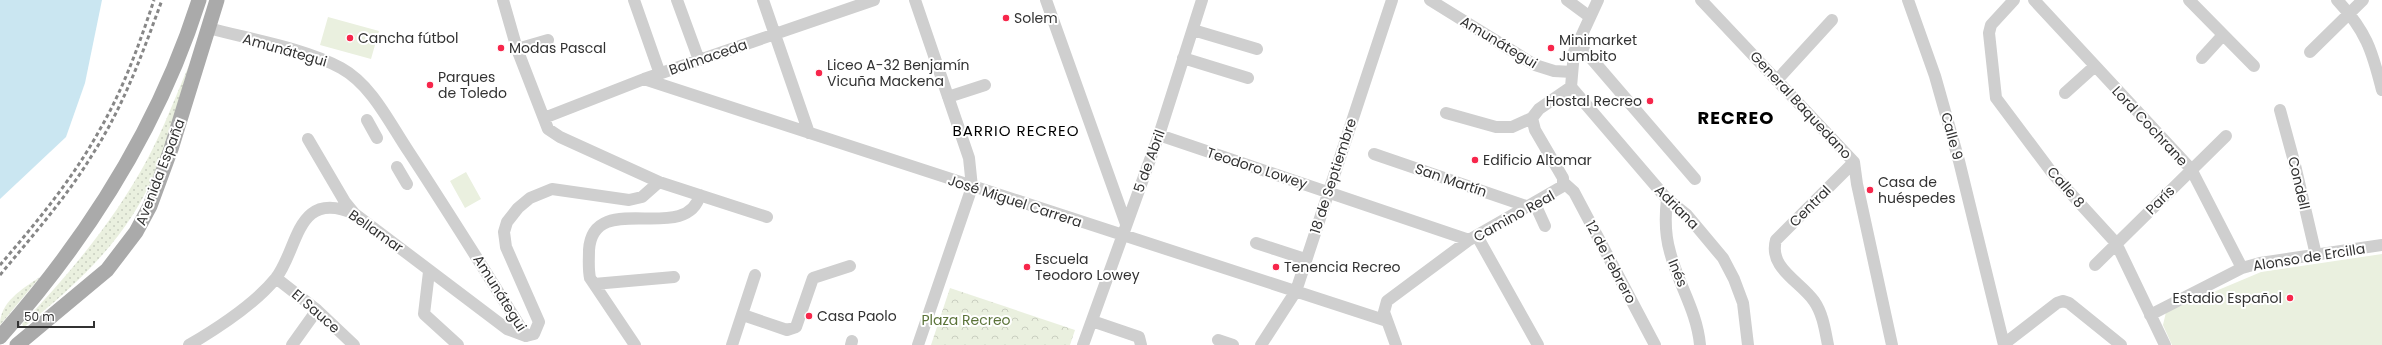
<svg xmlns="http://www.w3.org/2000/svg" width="2382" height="345" font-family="Poppins,sans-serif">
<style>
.grass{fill:url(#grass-dots)}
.park{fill:url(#park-crowns)}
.pitch{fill:#eaf0df}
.water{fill:#cae6f1}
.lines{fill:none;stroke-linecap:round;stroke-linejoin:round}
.minor{stroke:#cfcfcf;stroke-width:12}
.major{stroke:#aaa;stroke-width:15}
.rail{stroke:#878787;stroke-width:3;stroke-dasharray:4 3;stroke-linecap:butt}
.poi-dot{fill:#f7264b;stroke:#fff;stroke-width:1.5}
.labels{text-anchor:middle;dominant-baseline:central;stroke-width:4;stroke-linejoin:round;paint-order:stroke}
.poi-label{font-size:14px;fill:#323232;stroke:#fff;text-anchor:start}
.street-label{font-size:14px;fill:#323232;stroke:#fff}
.park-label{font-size:14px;fill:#5b7339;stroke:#fff}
.neighbourhood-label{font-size:15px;letter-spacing:1px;fill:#000;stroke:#fff}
.district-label{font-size:18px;font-weight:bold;letter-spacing:1px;fill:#000;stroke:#fff}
</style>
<defs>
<pattern id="grass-dots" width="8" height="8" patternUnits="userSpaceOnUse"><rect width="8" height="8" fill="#eaf0df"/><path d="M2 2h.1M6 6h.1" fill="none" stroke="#c9cec0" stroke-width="1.8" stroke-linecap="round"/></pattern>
<pattern id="park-crowns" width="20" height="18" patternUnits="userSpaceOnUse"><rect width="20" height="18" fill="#eaf0df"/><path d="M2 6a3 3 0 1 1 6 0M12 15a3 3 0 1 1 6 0" fill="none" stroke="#c9cec0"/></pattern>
</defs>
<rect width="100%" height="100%" fill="#fff"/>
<path class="grass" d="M190,63C179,97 171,132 158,165C131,235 81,281 24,327L22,324C70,273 115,220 148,158C164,128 176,95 190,63Z
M40,277L0,325C0,302 22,289 40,277Z"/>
<path class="park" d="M950,288L1075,330L1070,345H931Z"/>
<path class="pitch" d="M328,17L379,31L371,59L320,45Z
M466,172L481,199L465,208L450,181Z
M2382,254V345H2172L2163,325L2166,312L2261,272Z"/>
<path class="water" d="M0,0H102L85,83L66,137L0,199Z"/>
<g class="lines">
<path class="minor" d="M503,0L517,49L548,129L560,137L659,182L767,217
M634,0L660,74
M677,0L699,60
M763,0L809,133
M915,0L969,158L972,187L918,345
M1046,0L1126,224
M1430,0L1535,65L1554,71L1572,72
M1567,0L1590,17
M1701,0L1854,162L1857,184L1892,345
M1908,0L1935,76L1959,161L2004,345
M2014,0L1991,25L1989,33L1996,98L2053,174L2116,243L2165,345
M2034,0L2191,169L2242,268
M2189,0L2254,66
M2337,0C2366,31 2372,50 2382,90
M208,28C249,39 305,48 341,68C372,85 390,124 409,152C449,213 487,274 526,336
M1193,30L1257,49
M1578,43L1695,179
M517,49L548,40
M2310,52L2363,0
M1183,58L1248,78
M2202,58L2223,35
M644,79L1387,321
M1778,79L1832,20
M1571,87L1667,199L1687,215L1723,258L1734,279L1743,303L1748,345
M2065,93L2095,66
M948,97L985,85
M2280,110L2295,165L2316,255
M1446,113L1496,127H1512L1532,118
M544,118L644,79L874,0
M367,120L377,138
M1159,135L1469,240
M308,139L345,202L354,213
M1374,154L1529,207
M397,167L407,184
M1564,183L1574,192L1655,345
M1667,199C1665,216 1665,235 1670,252C1678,284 1697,311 1700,345
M1535,204L1545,226
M1477,236L1538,345
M1256,243L1305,259
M2095,265L2226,136
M429,272L424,314L458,345
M276,278L317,310L354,345
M594,284L674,277
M743,315L787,330L796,327L813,278L850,266
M2150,315L2242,268L2260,263L2382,245
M1092,321L1139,337L1141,345
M526,336L534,334L539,322L506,247L504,232L507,222L518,208L530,198L552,189L629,200L642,197L659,182
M1218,340L1233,345
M2004,344L2057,303L2063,301L2069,303L2121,345
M189,345C218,328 255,304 276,278C299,248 296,188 355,214L507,329L526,336
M292,345L317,310
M635,345L590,278C588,268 589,260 589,250C593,188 686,246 700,195
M732,345L755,275
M851,345L852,341
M1083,345L1159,135L1202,0
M1261,345L1296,291L1392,0
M1396,345L1384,312L1387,301L1469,240L1563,186V178L1535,130L1532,118L1539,109L1571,87L1574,52L1598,0
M1828,345C1825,330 1823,314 1814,301C1800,281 1768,268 1776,240L1854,162"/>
<path class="major" d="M0,337C87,239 159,126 199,0
M17,345L107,270L136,232L150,206L171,149L217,0"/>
<path class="rail" d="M0,265C36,223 72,180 99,131C123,90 139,45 154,0
M0,275C33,235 67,197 94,152C124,105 143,52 162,0"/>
</g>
<g class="poi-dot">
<circle cx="1006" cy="18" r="4"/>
<circle cx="350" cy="38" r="4"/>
<circle cx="501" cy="48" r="4"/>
<circle cx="1551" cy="48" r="4"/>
<circle cx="819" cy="73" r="4"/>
<circle cx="430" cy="85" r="4"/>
<circle cx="1650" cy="101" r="4"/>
<circle cx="1475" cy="160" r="4"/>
<circle cx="1870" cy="190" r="4"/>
<circle cx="1027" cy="267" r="4"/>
<circle cx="1276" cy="267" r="4"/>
<circle cx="2290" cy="298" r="4"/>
<circle cx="809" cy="316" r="4"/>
</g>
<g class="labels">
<g class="poi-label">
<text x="1014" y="18">Solem</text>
<text x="358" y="38">Cancha fútbol</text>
<text x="1559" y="40">Minimarket<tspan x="1559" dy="16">Jumbito</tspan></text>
<text x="509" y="48">Modas Pascal</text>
<text x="827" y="65">Liceo A-32 Benjamín<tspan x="827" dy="16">Vicuña Mackena</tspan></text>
<text x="438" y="77">Parques<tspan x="438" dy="16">de Toledo</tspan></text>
<text x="1642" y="101" text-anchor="end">Hostal Recreo</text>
<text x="1483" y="160">Edificio Altomar</text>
<text x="1878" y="182">Casa de<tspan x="1878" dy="16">huéspedes</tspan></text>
<text x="1035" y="259">Escuela<tspan x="1035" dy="16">Teodoro Lowey</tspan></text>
<text x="1284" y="267">Tenencia Recreo</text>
<text x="2282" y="298" text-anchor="end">Estadio Español</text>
<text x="817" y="316">Casa Paolo</text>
</g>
<g class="street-label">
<text transform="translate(1499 42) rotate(31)">Amunátegui</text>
<text transform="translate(285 50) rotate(16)">Amunátegui</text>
<text transform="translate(708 57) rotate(-19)">Balmaceda</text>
<text transform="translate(1801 105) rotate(47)">General Baquedano</text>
<text transform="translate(2150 126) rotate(47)">Lord Cochrane</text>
<text transform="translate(1952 136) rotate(75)">Calle 9</text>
<text transform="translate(1149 161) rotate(-70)">5 de Abril</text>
<text transform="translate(1257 168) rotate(18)">Teodoro Lowey</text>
<text transform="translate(160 172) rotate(-69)">Avenida España</text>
<text transform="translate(1333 176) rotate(-72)">18 de Septiembre</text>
<text transform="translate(1451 180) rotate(19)">San Martín</text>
<text transform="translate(2299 183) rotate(77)">Condell</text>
<text transform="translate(2066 187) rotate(49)">Calle 8</text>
<text transform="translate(2160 200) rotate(-45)">París</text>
<text transform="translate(1015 201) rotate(18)">José Miguel Carrera</text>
<text transform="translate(1810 206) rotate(-45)">Central</text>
<text transform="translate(1677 207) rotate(45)">Adriana</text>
<text transform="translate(1514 216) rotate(-29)">Camino Real</text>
<text transform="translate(376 231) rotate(35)">Bellamar</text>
<text transform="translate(2309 257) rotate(-9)">Alonso de Ercilla</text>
<text transform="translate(1611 262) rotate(62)">12 de Febrero</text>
<text transform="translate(1678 273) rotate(68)">Inés</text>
<text transform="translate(500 293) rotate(58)">Amunátegui</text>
<text transform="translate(316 311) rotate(41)">El Sauce</text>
</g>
<g class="park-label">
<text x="966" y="320">Plaza Recreo</text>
</g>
<g class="neighbourhood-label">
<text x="1016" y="130">BARRIO RECREO</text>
</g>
<g class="district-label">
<text x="1736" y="117">RECREO</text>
</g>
</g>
<path d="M18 321v6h76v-6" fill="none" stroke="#323232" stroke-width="2"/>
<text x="24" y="321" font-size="12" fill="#323232" stroke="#ffffff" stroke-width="3" paint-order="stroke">50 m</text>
</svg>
